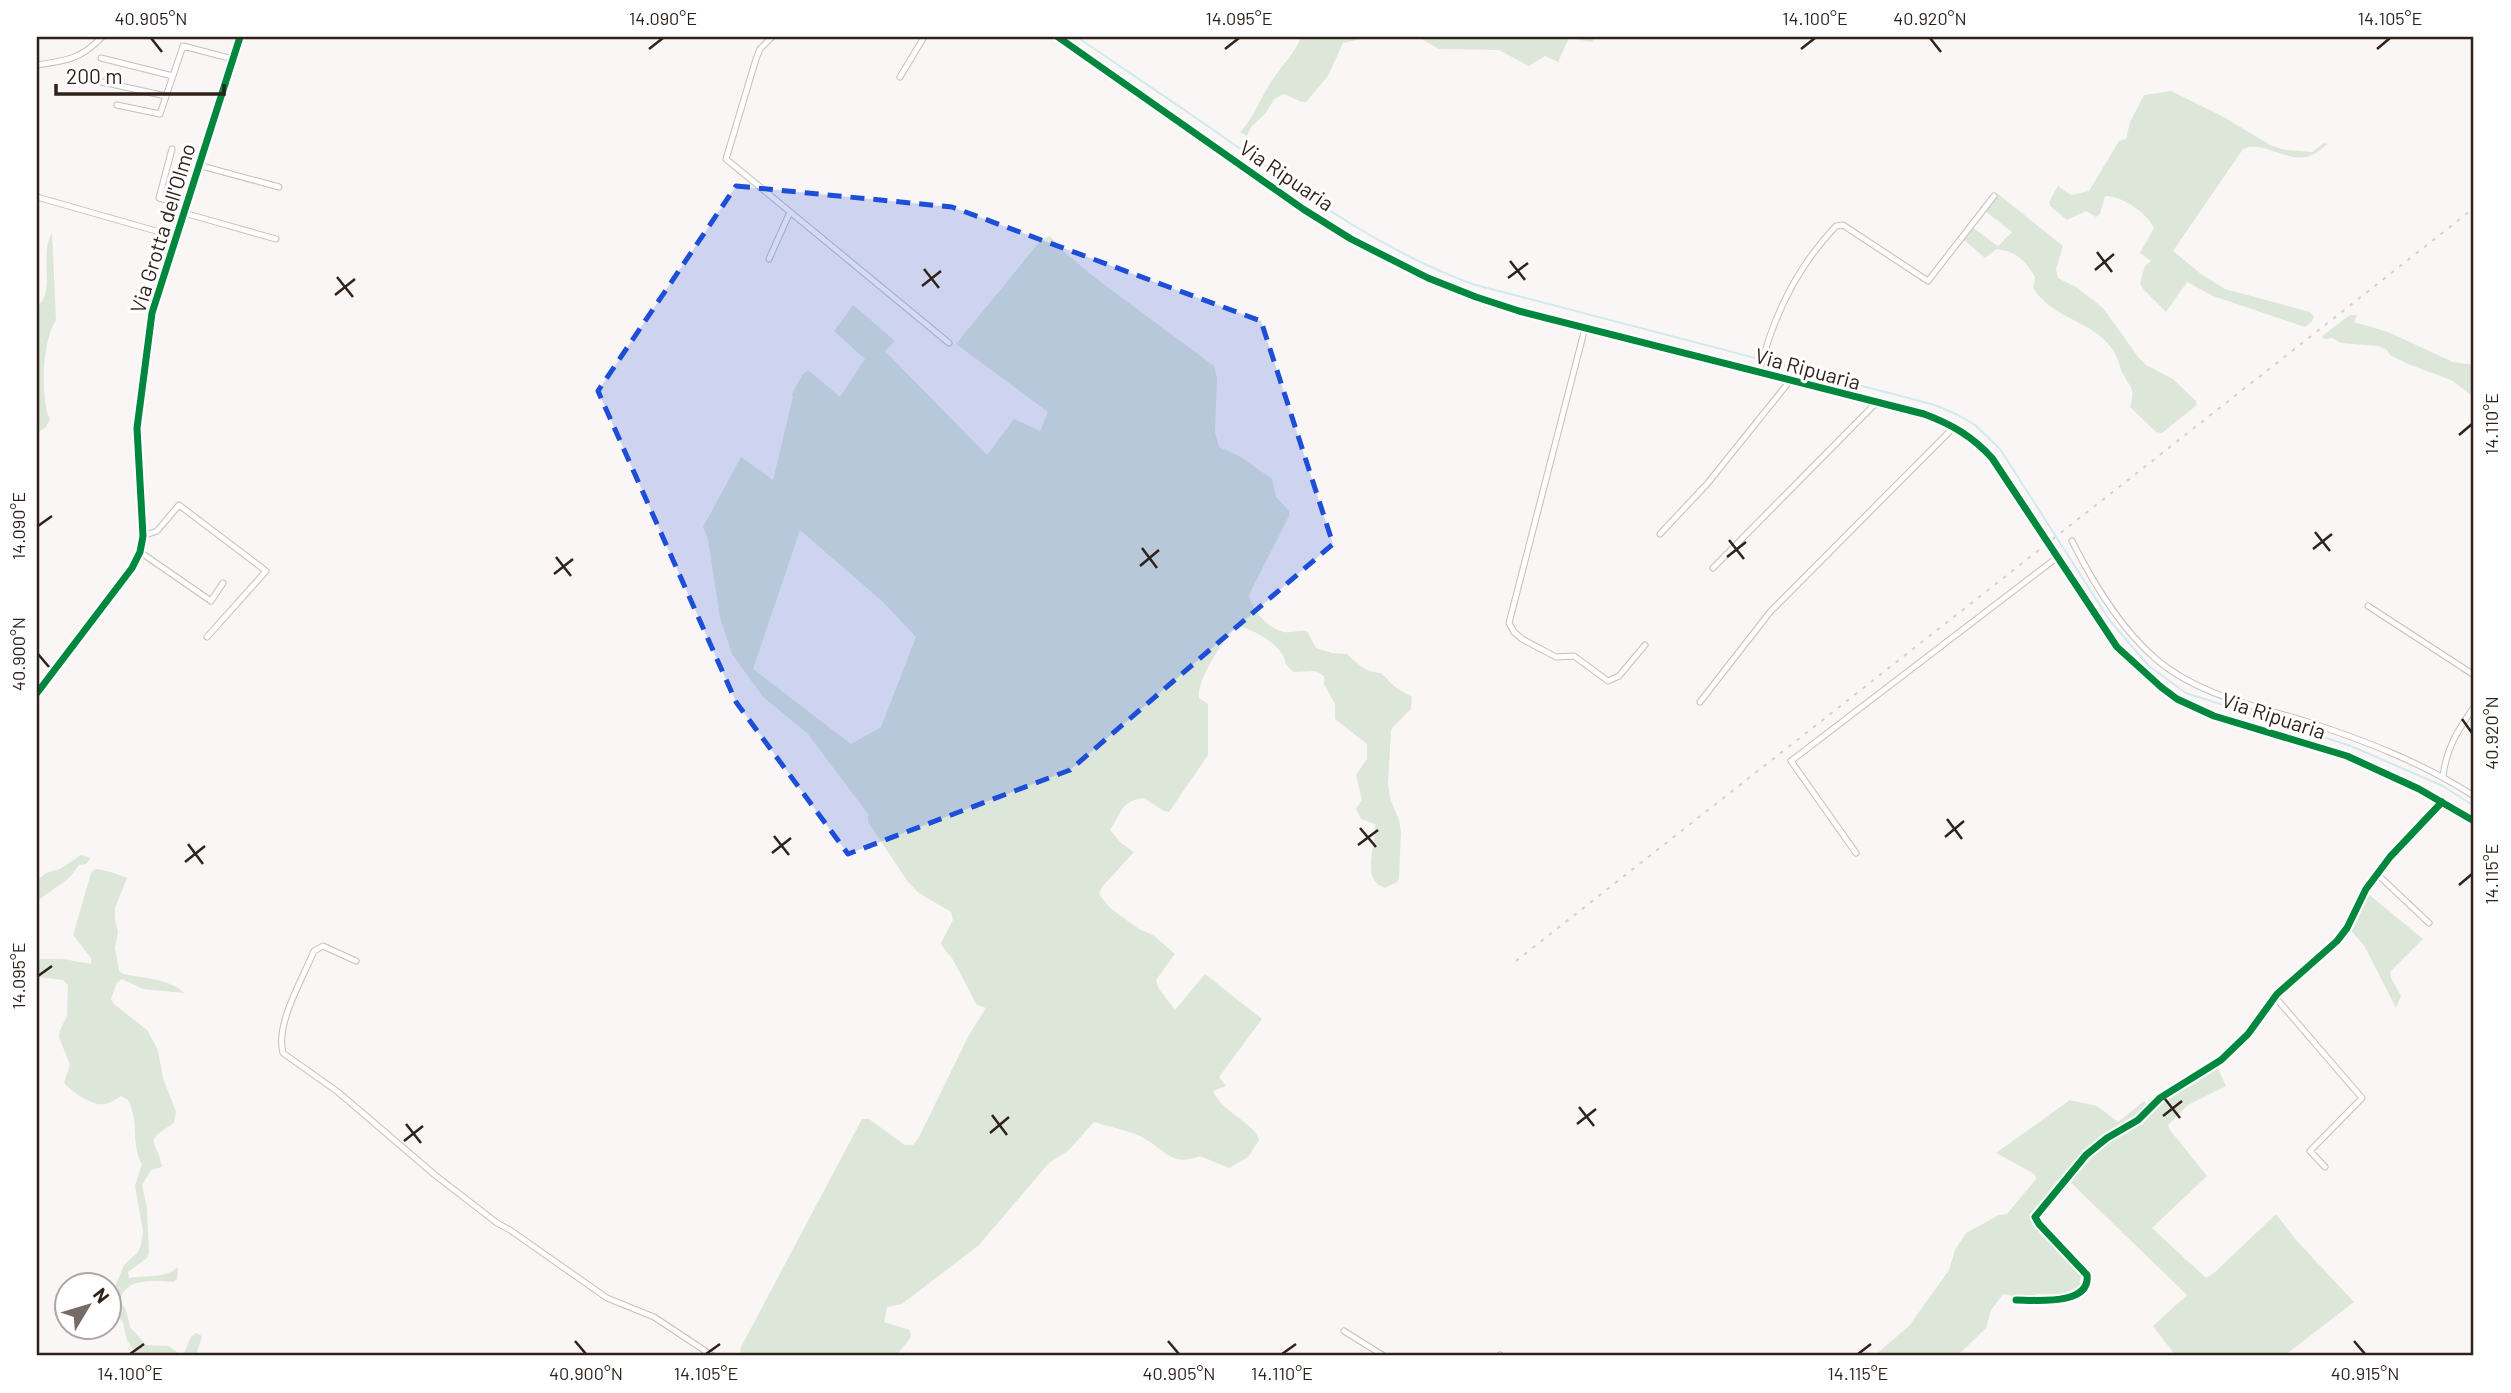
<svg xmlns="http://www.w3.org/2000/svg" width="2511" height="1393" font-family="Barlow,sans-serif">
<style>
.green{fill:#dce7da;fill-rule:evenodd}
.lines{fill:none;stroke-linecap:round;stroke-linejoin:round}
.stream{stroke:#d1eaee;stroke-width:2}
.street-casing{stroke:#c7bfbb;stroke-width:7}
.secondary-casing{stroke:#c7bfbb;stroke-width:9}
.street{stroke:#fefefe;stroke-width:5}
.secondary{stroke:#fefefe;stroke-width:7}
.rail{stroke:#d3d1d0;stroke-width:2;stroke-dasharray:3.5 7;stroke-linecap:butt}
.cycleway-casing{stroke:#fff;stroke-width:11}
.cycleway{stroke:#00873e;stroke-width:7}
.marked{fill:#1d4ed8;fill-opacity:0.2;stroke:#1d4ed8;stroke-width:5;stroke-dasharray:14 9;stroke-linejoin:round}
.ticks{fill:none;stroke:#2f221b;stroke-width:2.5}
.labels{text-anchor:middle;dominant-baseline:central;stroke-width:6;stroke-linejoin:round;paint-order:stroke}
.street-label{font-size:21px;fill:#2f221b;stroke:#fff}
.neatline{fill:none;stroke:#2f221b;stroke-width:2.5}
.ticks-label{font-size:18px;text-anchor:middle;fill:#2f221b}
</style>
<rect width="100%" height="100%" fill="#faf6f5"/>
<path class="green" d="M1301,37H1369L1343,43L1328,76L1306,102H1302L1284,94L1274,99L1266,113L1251,127L1247,136L1240,132C1254,118 1261,96 1273,79C1283,64 1295,53 1301,37Z
M1418,37H1595L1592,42L1569,38L1558,62L1545,56L1529,66L1499,50L1439,49Z
M2171,91L2222,116L2272,146L2286,150L2312,152L2324,143L2328,144C2323,147 2319,152 2314,154C2291,167 2264,139 2243,149L2173,251L2201,274L2225,289L2310,312L2314,317L2312,321L2305,327L2213,296L2187,282L2166,312L2144,290L2140,283L2145,266L2151,261L2140,253L2154,228C2147,213 2123,196 2105,196L2100,214L2096,217L2086,211L2067,220L2050,206L2049,202L2058,186L2071,195L2089,191L2119,141L2126,139L2130,122L2144,95Z
M1998,194L2063,246L2056,269L2058,278L2076,287L2103,308L2139,358L2146,365L2173,379L2196,401L2197,405L2162,433L2156,432L2130,407C2136,386 2130,389 2122,372C2119,364 2117,355 2111,347C2090,320 2053,319 2033,288L2035,277C2025,260 2017,252 1997,249L1985,258L1963,239L1972,227L1998,246L2012,232L1985,211Z
M52,233L56,320C42,341 40,398 50,420L46,427L37,433V306C56,294 39,253 52,233Z
M1050,236L1063,251L1098,280L1214,366L1217,378L1215,432L1219,447L1241,457L1272,479L1276,497L1289,511V516L1249,595C1251,609 1269,630 1284,632C1291,633 1299,630 1307,631L1316,648L1332,653L1347,654C1359,665 1365,672 1381,673L1395,687L1412,697L1411,709L1393,727L1391,731L1388,784L1390,798L1399,820L1401,832L1399,879L1397,882L1385,888C1359,880 1377,843 1375,824L1361,819L1356,809L1362,800L1356,775L1367,759V744L1335,719V704L1324,684V676L1315,671L1294,672C1282,663 1288,664 1282,654C1274,641 1252,629 1238,626C1225,636 1196,681 1199,698L1208,704V755L1169,812L1164,811L1144,798C1120,801 1122,813 1110,830L1121,843L1134,852L1102,887L1099,894L1110,908L1139,929L1153,935L1175,954L1156,980L1159,989L1175,1010L1205,974L1262,1019L1219,1077L1226,1086L1213,1091C1222,1112 1257,1125 1259,1140L1248,1157L1229,1168L1200,1156C1170,1168 1164,1148 1142,1137C1127,1130 1109,1127 1094,1122L1069,1150L1049,1163L979,1245L902,1304L887,1307L884,1322L910,1330L911,1337L896,1356H740L741,1347L862,1119H869L905,1145H913L918,1139L969,1035L986,1008L976,1004C969,990 962,976 954,962C951,955 944,951 941,943L953,920L951,912L919,893L908,882L868,822V814L807,733L763,697L732,654L720,618L708,539L703,527L741,457L773,480L793,397L792,394L802,375L808,370L840,397L865,359L834,331L853,305L895,341L885,351L987,455L1014,419L1040,431L1048,412L956,344L1041,240ZM800,530L882,601L916,637L881,727L851,744L753,669Z
M2350,315H2357L2354,322L2388,332L2453,362L2474,365V397L2451,380L2408,364L2390,355L2387,350L2378,346L2341,343L2332,338L2324,339L2322,336Z
M81,855L91,858L86,864L79,865L69,878L37,901V880L46,873L60,869Z
M95,869C106,870 118,874 127,878L115,908V920L118,931L115,948L119,971L124,974C141,978 172,979 184,993L143,989L122,979L117,983L111,999L114,1004L147,1030L158,1050L163,1078L176,1112L174,1123C141,1144 157,1138 162,1167L151,1170L142,1185L147,1208L149,1253L147,1258L128,1272L129,1278C145,1275 166,1279 178,1267L177,1279L174,1282C155,1281 126,1277 120,1300L126,1310L130,1327L146,1345L169,1346L178,1353H184L191,1337L196,1333L202,1336L196,1356H137L127,1340L123,1323L109,1301L124,1265L138,1252L141,1245L143,1231L135,1186L142,1164C130,1142 140,1123 128,1100L121,1096C116,1099 111,1103 105,1104C93,1107 71,1091 64,1083L70,1065L59,1037L60,1030L67,1016L68,985L63,980L37,977V959H63L91,964V958L73,935L91,873Z
M2367,893L2423,939L2390,972L2391,978L2401,996L2396,1008L2365,947L2349,928Z
M2216,1064L2226,1086L2188,1105L2168,1125L2170,1130L2207,1176L2152,1228L2206,1278L2214,1273L2276,1214L2297,1241L2354,1302L2284,1356H2176L2153,1326L2187,1295L2065,1177C2112,1135 2163,1098 2216,1064Z
M2070,1100L2097,1106L2118,1122L2144,1101L2148,1106L2067,1169L2032,1221L2040,1233L2081,1274L2080,1285L2066,1295L2040,1294L2019,1297L2003,1294L1991,1310L1986,1328L1957,1356H1874L1909,1326L1949,1270L1955,1250L1966,1233L1999,1215L2007,1214L2036,1179L2035,1175L2031,1172L1996,1153Z"/>
<g class="lines">
<path class="stream" d="M1077,37C1128,72 1181,107 1232,143C1310,198 1381,250 1472,284L1935,405L1958,415L1975,425L2000,449L2110,621L2149,666L2186,693L2351,746L2443,786L2474,806"/>
<g class="street-casing">
<path id="street" d="M772,37L760,49L756,59L726,159L949,343
M101,58L173,76
M37,65C66,61 81,59 102,37
M900,77L924,37
M93,80L166,96
M117,105L160,114L183,46L233,59
M172,149L159,198L186,205
M198,165L279,187
M37,197L177,237
M184,213L276,239
M769,259L790,212
M1585,328L1509,623L1514,632L1522,639L1556,657L1574,656L1608,681L1619,676L1645,645
M1759,374C1772,318 1796,268 1836,226L1843,225L1928,281L1994,196
M1660,534L1707,484L1789,382
M143,536L157,531L179,505L266,571L207,637
M2072,541C2092,581 2122,630 2156,659C2197,695 2257,706 2308,722C2366,741 2423,763 2474,796
M140,552L211,601L223,583
M1713,568L1875,404
M2368,606L2474,675
M1700,702L1770,612L1954,427
M2443,777C2446,748 2458,730 2474,707
M1856,853L1791,761L2059,556
M2377,874L2429,923
M356,961L323,946L314,951C303,978 275,1024 283,1053L338,1092L435,1175L497,1223L510,1230L607,1298L654,1317L713,1356
M2275,997L2362,1098L2310,1151L2325,1167
M2016,1300C2035,1300 2091,1306 2087,1275L2039,1224L2035,1217L2086,1155L2107,1138L2138,1120L2160,1098L2221,1060L2248,1034L2277,994L2337,941L2347,928L2366,889L2390,857L2442,802
M1344,1331L1384,1356
M1499,1356L1500,1355"/>
</g>
<g class="secondary-casing">
<path id="secondary" d="M1058,37L1303,209L1351,239L1428,278L1476,297L1519,311L1924,414C1951,424 1972,436 1992,458L2117,647L2161,687L2177,699L2214,716L2347,756L2419,789L2474,821
M37,693L132,568L140,552L143,536L137,428L152,313L240,37"/>
</g>
<use href="#street" class="street"/>
<use href="#secondary" class="secondary"/>
<path class="rail" d="M1516,961L2474,208"/>
<g class="cycleway-casing">
<path id="cycleway" d="M1058,37L1303,209L1351,239L1428,278L1476,297L1519,311L1924,414C1951,424 1972,436 1992,458L2117,647L2161,687L2177,699L2214,716L2347,756L2419,789L2474,821
M37,693L132,568L140,552L143,536L137,428L152,313L240,37
M2016,1300C2035,1300 2091,1306 2087,1275L2039,1224L2035,1217L2086,1155L2107,1138L2138,1120L2160,1098L2221,1060L2248,1034L2277,994L2337,941L2347,928L2366,889L2390,857L2442,802"/>
</g>
<use href="#cycleway" class="cycleway"/>
</g>
<path class="marked" d="M736,186L952,207L1261,321L1333,544L1070,770L848,854L736,702L598,391Z"/>
<path class="ticks" d="M151,38L162,52M1930,38L1941,52M649,49L663,38M1225,49L1239,38M1801,49L1815,38M2377,49L2390,38M2097,252L2112,272M1510,261L1525,280M924,269L939,288M2095,270L2114,254M337,277L353,297M1508,278L1528,263M922,286L941,271M335,295L355,279M2459,435L2472,424M38,526L52,516M2315,532L2330,551M1729,540L1744,559M1142,548L1157,568M2313,549L2332,534M556,557L571,576M1727,557L1746,542M1140,566L1159,550M554,574L573,559M38,654L49,667M2462,719L2472,733M1947,819L1962,839M1360,828L1376,847M774,836L789,855M1945,837L1964,821M188,844L203,864M1358,845L1378,830M772,853L791,838M185,862L205,846M2459,885L2472,874M38,976L52,966M2165,1099L2180,1118M1579,1107L1594,1126M992,1115L1007,1135M2163,1116L2182,1101M406,1124L421,1143M1577,1124L1596,1109M990,1133L1009,1117M404,1141L423,1126M575,1341L586,1354M1168,1341L1179,1354M2354,1341L2365,1354M130,1354L144,1344M706,1354L720,1344M1282,1354L1296,1344M1858,1354L1871,1344"/>
<g class="labels">
<g class="street-label">
<text transform="translate(1287 175) rotate(34)">Via Ripuaria</text>
<text transform="translate(162 228) rotate(-73)">Via Grotta dell'Olmo</text>
<text transform="translate(1808 368) rotate(15)">Via Ripuaria</text>
<text transform="translate(2274 715) rotate(18)">Via Ripuaria</text>
</g>
</g>
<rect width="2511" height="1393" fill="none" stroke="#ffffff" stroke-width="77"/>
<g transform="translate(88 1306) rotate(52)"><circle r="33" fill="#ffffff" stroke="#aca7a4" stroke-width="2"/>
<path d="M0-5L12 26L0 18L-12 26Z" fill="#766c67"/>
<text y="-10" font-size="19" font-weight="bold" text-anchor="middle" fill="#2f221b">N</text>
</g>
<path d="M56 84v10h168v-10" fill="none" stroke="#2f221b" stroke-width="3.5"/>
<text x="66" y="84" font-size="21" fill="#2f221b" stroke="#ffffff" stroke-width="5" paint-order="stroke">200 m</text>
<rect x="38" y="38" width="2434" height="1316" class="neatline"/>
<g class="ticks-label">
<text x="151" y="25">40.905°N</text>
<text x="663" y="25">14.090°E</text>
<text x="1239" y="25">14.095°E</text>
<text x="1815" y="25">14.100°E</text>
<text x="1930" y="25">40.920°N</text>
<text x="2390" y="25">14.105°E</text>
<text transform="translate(2492 424) rotate(-90)" y="6">14.110°E</text>
<text transform="translate(19 526) rotate(-90)" y="6">14.090°E</text>
<text transform="translate(19 654) rotate(-90)" y="6">40.900°N</text>
<text transform="translate(2492 733) rotate(-90)" y="6">40.920°N</text>
<text transform="translate(2492 874) rotate(-90)" y="6">14.115°E</text>
<text transform="translate(19 976) rotate(-90)" y="6">14.095°E</text>
<text x="130" y="1380">14.100°E</text>
<text x="586" y="1380">40.900°N</text>
<text x="706" y="1380">14.105°E</text>
<text x="1179" y="1380">40.905°N</text>
<text x="1282" y="1380">14.110°E</text>
<text x="1858" y="1380">14.115°E</text>
<text x="2365" y="1380">40.915°N</text>
</g>
</svg>
